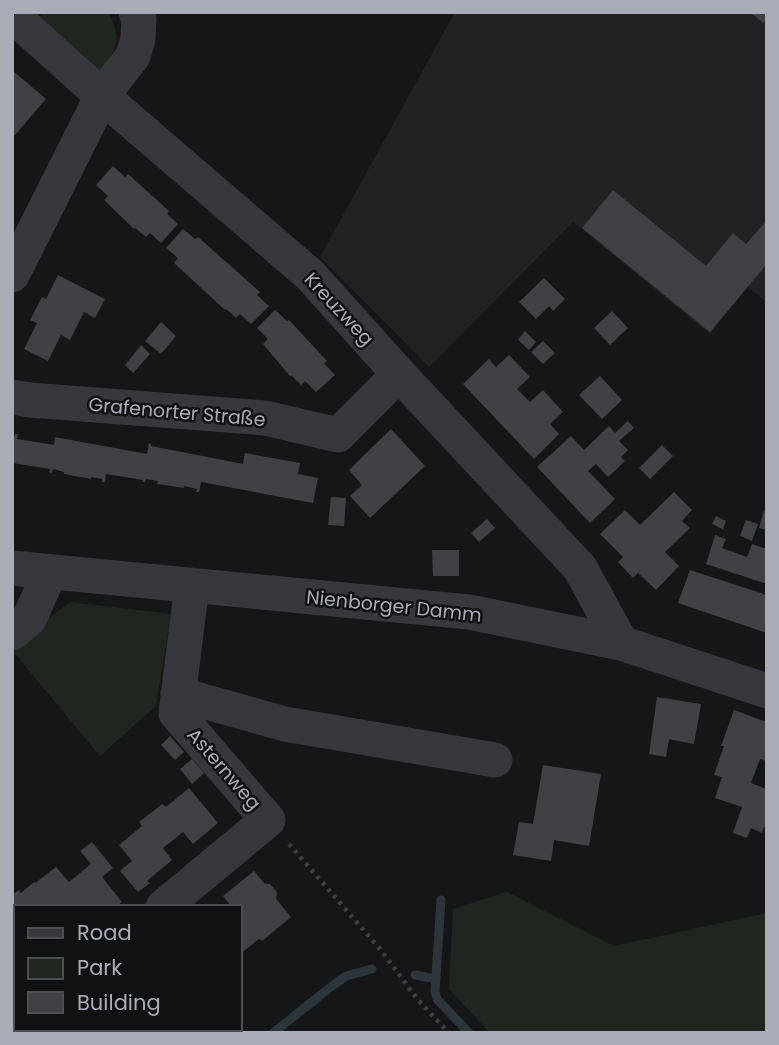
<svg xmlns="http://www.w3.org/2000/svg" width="779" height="1045" font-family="Poppins,sans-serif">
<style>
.built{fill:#222225}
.green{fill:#1e261f}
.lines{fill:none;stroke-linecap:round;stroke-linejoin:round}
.stream{stroke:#2c353c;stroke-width:9}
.building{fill:#404145}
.path{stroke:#3d3f44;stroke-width:4.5;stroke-dasharray:3.5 5;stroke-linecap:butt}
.minor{stroke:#37383d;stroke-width:35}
.labels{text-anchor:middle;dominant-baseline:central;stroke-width:5;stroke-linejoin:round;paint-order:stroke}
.street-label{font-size:19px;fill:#a8adb8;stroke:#111113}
</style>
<rect width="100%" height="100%" fill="#161618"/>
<path class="built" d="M455,12H767V302L748,287L710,334L573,222L429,367L320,257Z"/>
<path class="green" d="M44,12H107C124,36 116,51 100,72L39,17Z
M70,602L171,614L156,706L100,756L12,650V647Z
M507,892L614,946L767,913V1033H490L449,989L453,909Z"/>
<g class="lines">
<path class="stream" d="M441,900L435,991L437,999L469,1033
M415,975L436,979
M273,1033L332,986L346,976L372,969"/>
</g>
<path class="building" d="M750,12H767V19L763,23Z
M12,70L46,99L15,135L12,132Z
M113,166L125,177L128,174L169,211L167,214L178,224L161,243L150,233L146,237L135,228L134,229L104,200L108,196L96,185Z
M613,190L706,266L733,233L746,244L767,220V268L765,266L710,332L582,228Z
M183,229L195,239L198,237L260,292L257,295L269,306L251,324L240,314L236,318L226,309L225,310L174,263L178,258L166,248Z
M58,275L105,299L95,318L84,312L70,340L61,335L48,361L24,349L37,323L30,320L42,297L46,299Z
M544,278L565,299L553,311L549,306L536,319L519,302Z
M275,310L287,321L289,320L327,361L324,363L335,375L316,392L305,381L301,385L291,375L290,376L263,344L268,339L257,328Z
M612,311L628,328L610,345L594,328Z
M161,322L176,336L161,354L145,341Z
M525,331L536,342L529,350L518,340Z
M543,341L555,353L543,364L531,352Z
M141,345L150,354L133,373L125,365Z
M509,355L530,377L517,389L530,402L543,390L563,412L550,424L559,434L534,459L463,384L489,359L496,367Z
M600,376L622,400L602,419L579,395Z
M628,421L634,428L619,441L628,450L621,457L625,461L608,477L596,464L588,471L615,499L590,523L537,467L571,436L584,450L609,426L615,433Z
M391,429L425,466L370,518L350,496L362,485L349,470Z
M15,434H18L17,439L54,445L55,437L147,454L149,443L151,444V446L243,464L245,453L300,463L298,474L318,478L313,503L201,482L199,492H196L197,489L184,486V488L171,486L157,484L158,481L146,479L145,482H142L143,480L106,474L105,482H102V479L91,477V479L64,474V472L53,469L52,473L49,472L50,469L12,463V435L15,436Z
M662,445L673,456L650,479L639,468Z
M674,492L692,510L682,521L690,528L665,552L679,566L656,590L638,573L633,578L618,562L623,557L600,534L625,510L640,525Z
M331,497L346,498L344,526L328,525Z
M764,511L767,512V530L759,528Z
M716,516L726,521L723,529L712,524Z
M487,519L495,528L479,542L471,533Z
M746,520L758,524L752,541L740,536Z
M715,535L726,539L722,548L747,557L752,544L767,549V584L706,564Z
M432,550H459V576H433Z
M690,570L767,595V633L678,603Z
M657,697L701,704L694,744L669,739L666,757L649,754Z
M734,710L767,722V758L766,761L760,759L751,783L767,789V829L764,827L762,833L751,828L747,838L733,833L742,807L715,798L722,777L714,775L724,746H721Z
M170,736L184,752L175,760L161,745Z
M192,759L204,773L192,784L180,769Z
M543,765L601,774L589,846L554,840L551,861L513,855L519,822L533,824Z
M189,788L218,823L193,844L183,832L163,848L172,860L147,881L150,883L138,892L120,871L132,861L119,845L142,826L139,822L151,813L162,804L166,807Z
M92,842L113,868L102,877L122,902L115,907H16V981L12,976V914L15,912L12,908V895L19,890L21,893L34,882L35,883L56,867L69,882L91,864L80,851Z
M254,871L264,883L270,884L277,892L276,899L291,917L262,941L259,939L240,954V907H232L223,896Z
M59,1029H126L129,1033H54Z"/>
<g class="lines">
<path class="path" d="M289,844L380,949L418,1000L449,1033"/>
<path class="minor" d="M12,15L102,96L310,275L399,374L580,568L621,643
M12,275L102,96L133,56L138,39L139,19L136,12
M12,397L30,400L265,418L338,435L399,374
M12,568L469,612L621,643L767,691
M12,633L29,619L50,572
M178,694L285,724L495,760
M163,907L268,820L176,713L192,585
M12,1031L16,1028"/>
</g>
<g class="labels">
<g class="street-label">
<text transform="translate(339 309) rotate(47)">Kreuzweg</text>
<text transform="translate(177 412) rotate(5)">Grafenorter Straße</text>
<text transform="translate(394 606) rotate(6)">Nienborger Damm</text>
<text transform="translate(224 769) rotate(49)">Asternweg</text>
</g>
</g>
<rect width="779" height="1045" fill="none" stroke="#a8adb8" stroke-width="28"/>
<rect x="14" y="905" width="228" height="126" fill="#111113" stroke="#4d4f55" stroke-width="2"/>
<rect x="28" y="928" width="35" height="10" fill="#37383d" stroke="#4d4f55" stroke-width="2"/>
<text x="77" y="940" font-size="21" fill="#a8adb8">Road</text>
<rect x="28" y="958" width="35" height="21" fill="#1e261f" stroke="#4d4f55" stroke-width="2"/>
<text x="77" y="975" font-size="21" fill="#a8adb8">Park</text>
<rect x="28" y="992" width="35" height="21" fill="#404145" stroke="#4d4f55" stroke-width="2"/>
<text x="77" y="1010" font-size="21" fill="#a8adb8">Building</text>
</svg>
